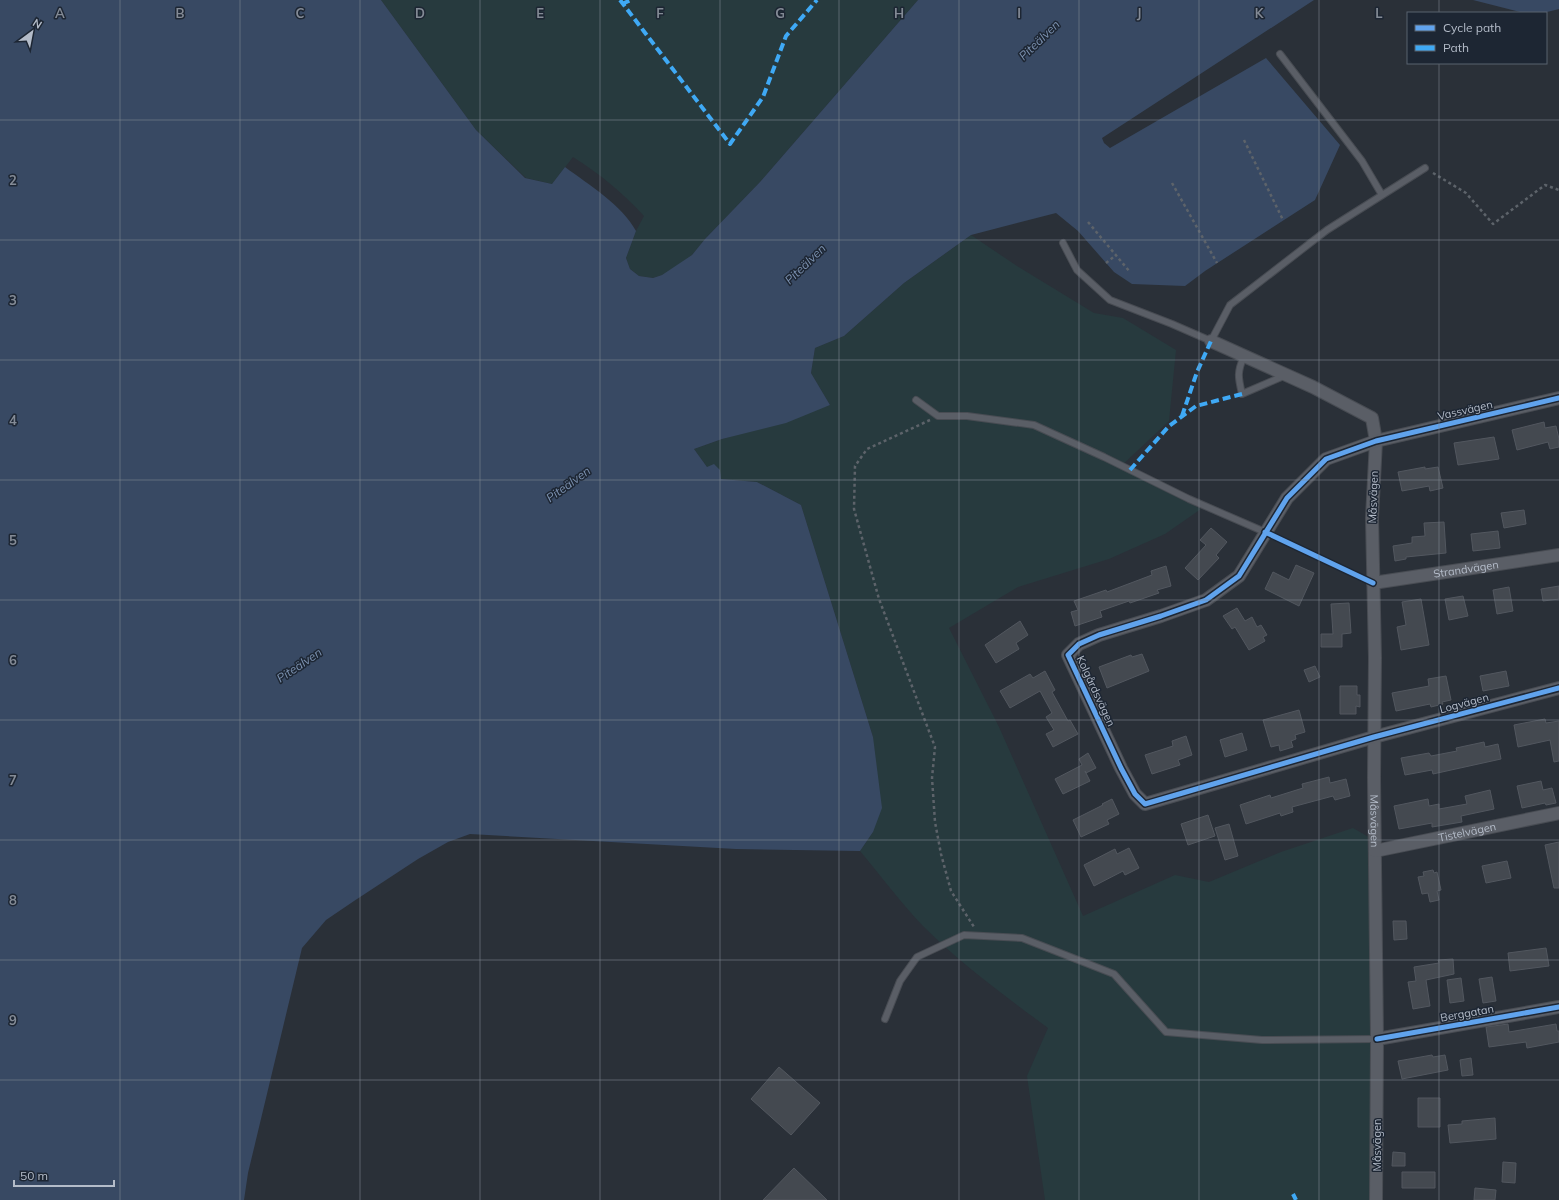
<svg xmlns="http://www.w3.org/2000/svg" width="1559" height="1200" font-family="Mulish,sans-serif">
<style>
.green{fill:#273a3e}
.water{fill:#384963}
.building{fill:#444950;stroke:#52575f}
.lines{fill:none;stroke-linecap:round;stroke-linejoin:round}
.lane-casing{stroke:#484c53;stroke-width:8}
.street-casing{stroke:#484c53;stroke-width:14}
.path{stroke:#5d636a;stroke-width:2.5;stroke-dasharray:3 3;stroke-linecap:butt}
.lane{stroke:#5a5e66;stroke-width:6}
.street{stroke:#5a5e66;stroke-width:12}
.quiet{stroke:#3fa9f5;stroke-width:4;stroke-dasharray:8 4;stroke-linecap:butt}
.cycleway-casing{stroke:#1d2633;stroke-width:8}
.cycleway{stroke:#60a3ed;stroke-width:5}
.grid{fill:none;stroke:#848b96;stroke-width:1;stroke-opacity:0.55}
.labels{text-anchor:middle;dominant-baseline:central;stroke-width:3;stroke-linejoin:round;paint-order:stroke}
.street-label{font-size:11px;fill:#b4bcc9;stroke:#1d2633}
.water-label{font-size:12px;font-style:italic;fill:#7c92b1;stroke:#1d2633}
.grid-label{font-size:13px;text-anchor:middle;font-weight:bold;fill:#848b96;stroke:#1d2633;stroke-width:3;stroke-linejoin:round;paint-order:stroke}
</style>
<rect width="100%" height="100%" fill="#2a3038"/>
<path class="green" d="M381,0H918L760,182L705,239L692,255L678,265L662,275L653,278L639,276L630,269L626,258L636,231L644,216C623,193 600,174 573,157L552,184L526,178L476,130Z
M971,235L1017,266L1094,313L1123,318L1176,350L1169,421L1119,468L1201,509L1165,534L1109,559L1018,587L949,628L999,727L1083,916L1175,875L1209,882L1281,852L1353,828L1372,839L1371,1200H1045L1027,1076L1048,1028C1005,996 961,964 923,926C901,903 881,876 860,851L873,832V737L801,505L757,482L721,479L707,467L694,449L722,439L830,405L811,373L815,348L844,336L904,283Z"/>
<path class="water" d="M0,0H381L476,130L525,178L552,184L565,167C589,185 622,205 636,231L626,258L630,269L639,276L653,278L662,275L692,255L705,239L760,182L918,0H1314L1102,138L1104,143L1110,148L1266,58L1340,145L1315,200L1205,271L1185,286L1132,284L1114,272L1078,231L1056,213L971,235L904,283L844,336L815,348L811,373L830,405L786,423L722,439L694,449L707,467L714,464L720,470L721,479L757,482L801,505L873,737L882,808L873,832L860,851L736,849L470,834L448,842L418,859L354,901L326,920L302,948L248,1173L244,1200H0Z
M1473,0H1559V9L1543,13H1524Z"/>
<path class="building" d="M1544,422L1545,428L1556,426L1559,439V447L1550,449L1548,442L1517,450L1512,430Z
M1494,437L1499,459L1458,465L1454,443Z
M1425,467V469L1438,467L1443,488L1430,491L1429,486L1402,491L1398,472Z
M1524,510L1526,524L1504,528L1501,513Z
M1444,522L1446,553L1406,557V559L1395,561L1393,546L1412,543V537L1425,536L1424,523Z
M1211,528L1227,542L1216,555L1219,558L1198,580L1185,568L1206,545L1200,540Z
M1498,531L1500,548L1473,551L1471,534Z
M1296,565L1314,573L1299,606L1265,589L1273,572L1289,580Z
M1166,566L1171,586L1157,590L1159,593L1130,603L1129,601L1100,611L1102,617L1075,626L1071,612L1078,610L1074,601L1106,590L1107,592L1152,575L1151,571Z
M1559,586V599L1543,601L1541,589Z
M1509,587L1513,611L1497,614L1493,590Z
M1463,596L1468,616L1449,620L1445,599Z
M1421,599L1429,645L1401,650L1397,627L1406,625L1402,602Z
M1349,603L1351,633L1342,634V647H1321V634H1333L1331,604Z
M1237,608L1245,621L1252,617L1257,627L1261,625L1267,635L1263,637L1265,641L1249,650L1235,627L1232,629L1223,616Z
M1020,621L1028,635L1016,643L1019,649L996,663L985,645Z
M1142,654L1149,671L1107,688L1099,667L1131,655L1132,657Z
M1315,666L1320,677L1309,682L1304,670Z
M1045,671L1055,690L1052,692L1068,721L1070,720L1078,734L1053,747L1046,734L1054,730L1046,717L1052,713L1040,691L1010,708L1000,691L1030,674L1033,678Z
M1506,671L1509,686L1483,691L1480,676Z
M1446,676L1451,700L1442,702L1443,704L1431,707L1430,704L1396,711L1392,693L1429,686L1428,679Z
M1340,686H1357V695H1360V707L1356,706V714H1340Z
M1299,710L1305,732L1295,735L1296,739L1291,741L1293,747L1280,751L1279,745L1271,747L1263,720Z
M1545,719L1546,723L1559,721V761L1554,762L1550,740L1518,747L1514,725Z
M1242,733L1247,750L1225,757L1220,740Z
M1186,736L1192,755L1178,760L1180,765L1152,774L1145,755L1173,746L1172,741Z
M1484,742L1485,747L1498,744L1501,759L1433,774L1432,770L1405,775L1401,758L1429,753L1431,756L1457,751L1456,748Z
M1088,753L1096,768L1086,773L1085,771L1090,781L1063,794L1055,779L1082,765L1079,759Z
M1329,777L1330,783L1346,779L1350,796L1335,800L1333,796L1292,807L1293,812L1281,816L1280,813L1246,824L1240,805L1270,795L1271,798L1303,788L1302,784Z
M1541,781L1543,790L1552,788L1556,803L1546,805L1545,803L1522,808L1517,786Z
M1490,790L1494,809L1461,816L1462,822L1432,827V823L1399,829L1394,806L1428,799L1429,806L1439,804V809L1467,804L1465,796Z
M1112,799L1119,814L1107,820L1109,824L1081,837L1073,820L1103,805L1102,804Z
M1208,815L1215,836L1188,845L1181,824Z
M1229,824L1238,856L1225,860L1215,828Z
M1559,842V888H1554L1545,845Z
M1129,848L1139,868L1125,875L1123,871L1094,886L1084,865L1115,849L1117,854Z
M1507,861L1511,878L1486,883L1482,866Z
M1433,870L1434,873L1437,872L1441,890L1437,891L1439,900L1430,902L1428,893L1422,894L1418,877L1424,876L1423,872Z
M1393,921H1406L1407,939L1394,940Z
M1546,948L1549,966L1510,971L1508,953Z
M1453,959L1454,974L1426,980L1430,1006L1413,1009L1408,982L1416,981L1414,967L1439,963L1438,960Z
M1492,977L1496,1001L1483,1003L1479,979Z
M1461,978L1464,1001L1450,1003L1447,980Z
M1508,1024L1509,1032L1556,1024L1557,1031H1559V1042L1527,1048L1526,1042L1489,1047L1486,1027Z
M1432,1055L1433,1057L1445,1055L1448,1070L1402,1079L1398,1061Z
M1471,1058L1473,1075L1462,1076L1460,1060Z
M779,1067L820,1103L791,1135L751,1099Z
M1418,1098H1440V1127H1418Z
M1495,1118L1496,1139L1450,1143L1448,1125L1462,1124V1121Z
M1393,1152L1405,1153V1166H1392Z
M1503,1162L1516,1163L1515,1183L1502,1182Z
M794,1168L827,1200H763Z
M1402,1172H1435V1188H1402Z
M1475,1188L1496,1190L1495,1200H1474Z"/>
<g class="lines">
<g class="lane-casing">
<path id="lane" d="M1280,54L1362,161L1382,195
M1063,243L1077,270L1110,300L1172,324L1211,341L1230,305L1327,230L1425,168
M1244,356C1237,372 1238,377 1242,394L1286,375
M916,400L938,416H967L1034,425L1104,457L1189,499L1265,532
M885,1019L900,981L917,957L964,935L1022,938L1114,974L1166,1032L1262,1040L1377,1039"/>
</g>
<g class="street-casing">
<g id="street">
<path id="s1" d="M1211,341L1313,387L1372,418L1376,441L1372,518L1375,658L1374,778L1377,1039L1376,1200"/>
<path d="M1559,398L1376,441L1326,459L1287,498L1239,576L1206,600L1161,616L1099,635L1079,644L1068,655L1121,768L1135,794L1145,804L1374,737L1559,688"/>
<path id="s2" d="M1373,583L1559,555"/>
<path id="s3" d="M1375,851L1559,813"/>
<path d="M1377,1039L1559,1007"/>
</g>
</g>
<path class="path" d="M1244,140L1283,220
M1433,173L1466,193L1493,224L1545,185L1559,190
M1172,183L1217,263
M1088,222L1130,272
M1106,263L1116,255
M930,420L867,449L855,466L854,509L879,599L935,747L932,778L935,822L941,854L951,891L974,927"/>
<use href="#lane" class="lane"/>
<use href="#street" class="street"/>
<path class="quiet" d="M620,0L730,144L763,97L786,36L817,0
M622,4L631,0
M1182,416L1197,372L1211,341
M1130,470L1169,426L1196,406L1242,394
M1293,1194L1296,1200"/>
<g class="cycleway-casing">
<path id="cycleway" d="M1559,398L1376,441L1326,459L1287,498L1239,576L1206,600L1161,616L1099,635L1079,644L1068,655L1121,768L1135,794L1145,804L1374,737L1559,688
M1265,532L1373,583
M1377,1039L1559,1007"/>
</g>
<use href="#cycleway" class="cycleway"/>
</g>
<path class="grid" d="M120,0V1200M240,0V1200M360,0V1200M480,0V1200M600,0V1200M720,0V1200M839,0V1200M959,0V1200M1079,0V1200M1199,0V1200M1319,0V1200M1439,0V13M1439,63V1200M0,120H1559M0,240H1559M0,360H1559M0,480H1559M0,600H1559M0,720H1559M0,840H1559M0,960H1559M0,1080H1559"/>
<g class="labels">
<g class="street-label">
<text transform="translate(1465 410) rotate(-13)">Vassvägen</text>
<text transform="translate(1373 497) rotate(-88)">Måsvägen</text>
<text stroke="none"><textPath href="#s2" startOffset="94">Strandvägen</textPath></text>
<text transform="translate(1096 691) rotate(65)">Kolgårdsvägen</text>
<text transform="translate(1464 703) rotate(-15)">Logvägen</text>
<text stroke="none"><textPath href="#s1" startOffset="582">Måsvägen</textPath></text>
<text stroke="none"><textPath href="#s3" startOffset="94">Tistelvägen</textPath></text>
<text transform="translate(1467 1013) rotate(-10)">Berggatan</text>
<text transform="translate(1377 1145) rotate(-90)">Måsvägen</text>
</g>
<g class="water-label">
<text transform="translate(1039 40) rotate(-44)">Piteälven</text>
<text transform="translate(805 264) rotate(-44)">Piteälven</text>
<text transform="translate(568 484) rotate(-36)">Piteälven</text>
<text transform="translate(299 665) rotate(-34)">Piteälven</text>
</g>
</g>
<g class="grid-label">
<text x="60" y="18">A</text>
<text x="180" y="18">B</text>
<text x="300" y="18">C</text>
<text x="420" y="18">D</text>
<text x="540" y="18">E</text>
<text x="660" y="18">F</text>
<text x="780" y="18">G</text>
<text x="899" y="18">H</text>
<text x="1019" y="18">I</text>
<text x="1139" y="18">J</text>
<text x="1259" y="18">K</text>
<text x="1379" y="18">L</text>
<text x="13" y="185">2</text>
<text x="13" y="305">3</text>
<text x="13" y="425">4</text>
<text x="13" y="545">5</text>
<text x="13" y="665">6</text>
<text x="13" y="785">7</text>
<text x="13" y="905">8</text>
<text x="13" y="1025">9</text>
</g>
<rect x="1407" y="12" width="140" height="52" fill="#1d2633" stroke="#59626f"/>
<rect x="1415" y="25" width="20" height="6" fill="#60a3ed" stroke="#59626f"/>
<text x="1443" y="32" font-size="12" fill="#b4bcc9">Cycle path</text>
<rect x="1415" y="45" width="20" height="6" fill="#3fa9f5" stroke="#59626f"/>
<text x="1443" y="52" font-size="12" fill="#b4bcc9">Path</text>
<g transform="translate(32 32) rotate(32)" stroke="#1d2633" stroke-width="3" paint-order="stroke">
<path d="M0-3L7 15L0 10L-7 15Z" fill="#b4bcc9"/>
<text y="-6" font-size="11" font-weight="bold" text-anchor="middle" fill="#b4bcc9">N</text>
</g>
<path d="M14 1180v6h100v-6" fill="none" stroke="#b4bcc9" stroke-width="2"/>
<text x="20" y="1180" font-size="12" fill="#b4bcc9" stroke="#1d2633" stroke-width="3" paint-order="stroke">50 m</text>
</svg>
